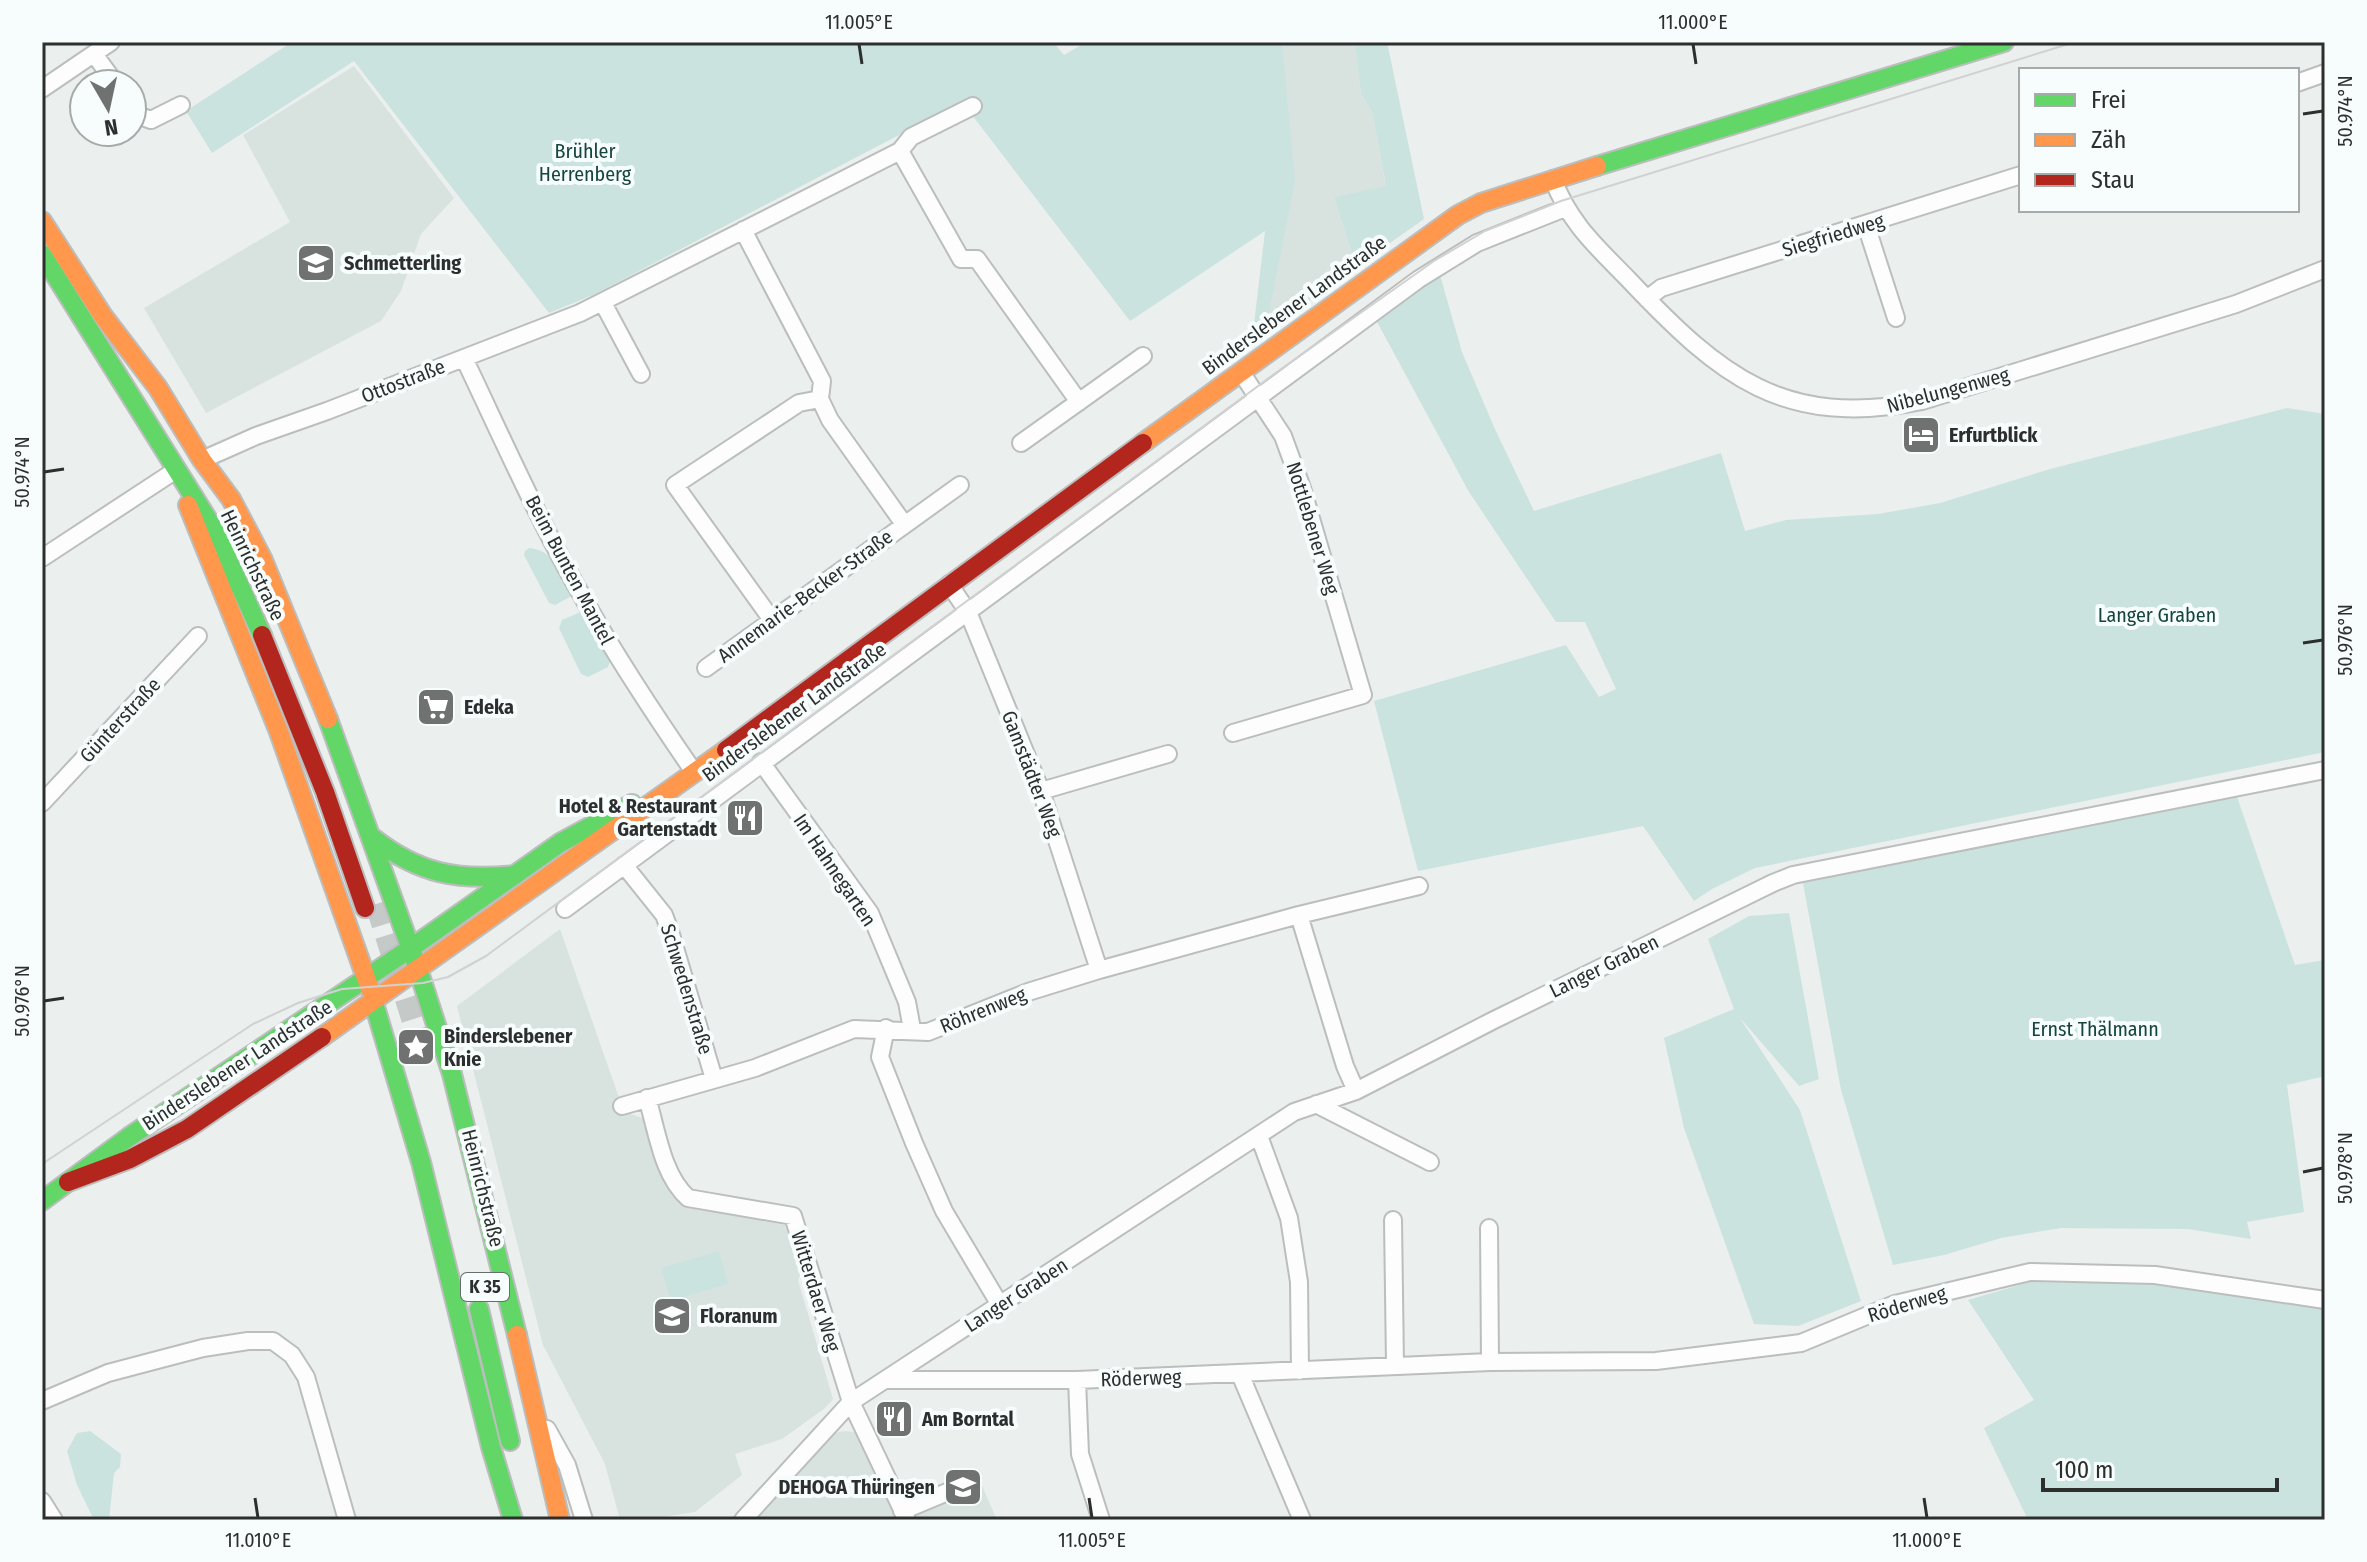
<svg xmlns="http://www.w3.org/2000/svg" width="2367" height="1562" font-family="'Fira Sans Condensed',sans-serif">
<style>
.built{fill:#d8e3e0}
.green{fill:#cbe3de}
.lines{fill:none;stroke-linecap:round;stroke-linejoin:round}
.secondary-tunnel{stroke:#c5c9c8;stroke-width:22;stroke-dasharray:22 11;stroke-linecap:butt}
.street-casing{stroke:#bbbebd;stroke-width:20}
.fast-casing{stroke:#bbbebd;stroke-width:22}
.slow-casing{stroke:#bbbebd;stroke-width:22}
.jam-casing{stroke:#bbbebd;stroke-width:22}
.street{stroke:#fcfdfc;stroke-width:16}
.fast{stroke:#63d668;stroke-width:18}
.slow{stroke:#ff974d;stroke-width:18}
.jam{stroke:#b3261e;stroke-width:18}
.tram{stroke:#d1d1d1;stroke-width:2}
.ticks{fill:none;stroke:#2c2f2e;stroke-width:3}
.labels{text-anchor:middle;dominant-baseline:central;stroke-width:8;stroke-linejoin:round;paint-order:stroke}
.shield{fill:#f7fdfc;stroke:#696d6c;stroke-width:2}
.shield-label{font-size:18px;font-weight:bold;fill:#2c2f2e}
.park-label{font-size:20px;fill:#16453e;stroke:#f7fdfc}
.street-label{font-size:20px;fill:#2c2f2e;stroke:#f7fdfc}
.poi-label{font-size:20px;font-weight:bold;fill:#2c2f2e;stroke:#f7fdfc;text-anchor:start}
.neatline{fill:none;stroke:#2c2f2e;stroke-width:3}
.ticks-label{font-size:20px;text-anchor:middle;fill:#2c2f2e}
</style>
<rect width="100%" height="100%" fill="#ebefee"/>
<path class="built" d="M1282,42H1355L1361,94L1372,112L1386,187L1334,197L1356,267L1252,341L1267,323Z
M354,66L454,198L421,234L401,291L381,321L206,413L144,308L290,222L243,135Z
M560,929L624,1112L643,1118L672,1196L683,1206L785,1225L801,1273L798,1280L833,1399L825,1408L782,1439L735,1454L742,1475L695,1512L643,1520H620L605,1464L543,1345L457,1006Z
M846,1431L854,1432L863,1441L898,1520H756L829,1440L838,1432Z
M976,1472L997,1520H918L910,1502Z"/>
<path class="green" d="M292,42H1053L1064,55L1086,42H1282L1295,181L1267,323L1252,341L1265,231L1130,321L962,102L595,294L549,313L354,61L212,153L186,111Z
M1355,42H1387L1424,219L1356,267L1334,197L1386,186L1372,112L1361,94Z
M1440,275L1462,352L1494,427L1534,511L1721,453L1745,531L1786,520L1878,514L1940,503L2050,469L2287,408L2325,414V752L1755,868L1712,889L1694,901L1643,826L1418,871L1374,701L1566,645L1599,697L1616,689L1585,622H1556L1469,492L1376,320Z
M529,548C554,550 561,573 572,592L570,597L555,605L549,603L524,555L525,551Z
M578,613H583L611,658L608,667L588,677L581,674L559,628L562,620Z
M2237,797L2295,965L2325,960V1076L2287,1085L2304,1212L2247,1222L2251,1239L2188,1229L2061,1228L2001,1238L1944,1255L1893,1265L1841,1090L1803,883Z
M1789,913L1819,1079L1799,1086L1740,1018L1800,1110L1861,1301L1798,1326L1754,1324L1684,1128L1664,1038L1734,1009L1708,939L1749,916Z
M719,1251L728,1284L671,1301L661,1268Z
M2030,1282L2164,1284L2325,1308V1520H2028L1984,1428L2034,1400L1968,1300Z
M90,1431L121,1454L120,1467L114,1473L109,1520H94L77,1485L67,1451L77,1433Z"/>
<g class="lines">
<path class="secondary-tunnel" d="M376,904L423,1053"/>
<g class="street-casing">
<path id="street" d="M94,54L116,84
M2297,83L2325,73
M42,89L111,42
M132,105L140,116L151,120L181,105
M900,151L961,259H977L1079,402
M1553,179C1569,223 1598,248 1629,280C1720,376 1783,429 1922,401L2236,304L2325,269
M1866,225L1896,318
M743,230L822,381L820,399L830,420L904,524
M1647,299L1661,288L2021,175
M603,303L641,374
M464,358C503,440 540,524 586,603C619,661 656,717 694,772
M1021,443L1143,356
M202,460L256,436L327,411L580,313L900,151L911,137L973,106
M42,558L176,470
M949,584L968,612L1041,791L1099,970
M772,620L675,485L799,403L820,399
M706,668L960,485
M1233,733L1363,695L1302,488L1283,436L1241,372
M761,762L870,913L907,1002L912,1029
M1041,791L1168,754
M42,803L198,636
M624,865L664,915L670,931L714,1079
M565,909L1419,279L1477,243L1565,208
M1299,915L1345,1066L1356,1091
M886,1028L880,1057L914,1143L944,1211L1000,1305
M647,1098C657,1130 662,1175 688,1198L793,1216L851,1402L907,1520
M1316,1104L1430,1162
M622,1106L755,1068L854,1029L928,1032L1028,992L1099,970L1299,915L1419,886
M1259,1136L1289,1218L1299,1282L1300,1371
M1393,1220L1395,1365
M1489,1228L1490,1362
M1240,1374L1302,1520
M889,1380H1077L1490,1362L1656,1361L1801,1343L1895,1304L2030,1272L2155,1275L2325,1300
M1077,1380L1080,1454L1101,1520
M42,1401L108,1373L161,1359L203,1348L248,1341H273L292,1355L306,1377L347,1520
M547,1429L567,1465L584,1520
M42,1501L54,1520
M902,1511L971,1482
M743,1520L851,1402L1294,1112L1356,1091L1494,1020L1773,883L1793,875L2325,770"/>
</g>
<g class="fast-casing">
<path id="fast" d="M1597,166L2004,42
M42,254L215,531L262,635
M328,719L418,969
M373,838C419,874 458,881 515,875
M418,969L452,1074L517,1335
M373,1000L421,1162L491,1447L513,1520
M42,1201L129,1137L411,948L560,843L632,804
M479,1309L510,1441"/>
</g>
<g class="slow-casing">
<path id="slow" d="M42,221L103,316L158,388L202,460L231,499L262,558L328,719
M1143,443L1458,215L1481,203L1597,166
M188,505L279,732L370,989
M322,1037L726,750
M517,1335L560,1520"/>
</g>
<g class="jam-casing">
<path id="jam" d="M262,635L325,792L365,908
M726,750L1143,443
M68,1182L130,1159L187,1129L322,1037"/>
</g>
<use href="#street" class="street"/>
<use href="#fast" class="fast"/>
<use href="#slow" class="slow"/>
<use href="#jam" class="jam"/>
<path class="tram" d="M42,1164L253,1024L298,1003L342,989L423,983L448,977L486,956L1284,367L1434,261L1485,231L1561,201L2075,42"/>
</g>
<path class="ticks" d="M859,44L862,64M1693,44L1696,64M2303,114L2323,111M44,472L64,469M2303,643L2323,640M44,1001L64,998M2303,1172L2323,1168M255,1498L258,1518M1089,1498L1092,1518M1924,1498L1927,1518"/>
<defs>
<g id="school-square" transform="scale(2)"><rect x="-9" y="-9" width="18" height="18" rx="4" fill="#6f7271" stroke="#f7fdfc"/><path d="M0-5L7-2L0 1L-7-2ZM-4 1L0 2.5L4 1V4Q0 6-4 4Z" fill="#fff"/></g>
<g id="hotel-square" transform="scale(2)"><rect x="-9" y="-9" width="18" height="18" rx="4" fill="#6f7271" stroke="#f7fdfc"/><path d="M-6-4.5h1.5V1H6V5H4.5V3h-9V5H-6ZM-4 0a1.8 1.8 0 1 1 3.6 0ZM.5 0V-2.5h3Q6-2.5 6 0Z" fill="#fff"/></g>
<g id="supermarket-square" transform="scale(2)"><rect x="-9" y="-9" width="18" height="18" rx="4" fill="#6f7271" stroke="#f7fdfc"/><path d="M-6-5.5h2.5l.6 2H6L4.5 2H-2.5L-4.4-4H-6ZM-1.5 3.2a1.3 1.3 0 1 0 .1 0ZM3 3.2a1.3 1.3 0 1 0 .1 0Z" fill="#fff"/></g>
<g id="restaurant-square" transform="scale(2)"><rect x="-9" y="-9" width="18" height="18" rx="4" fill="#6f7271" stroke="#f7fdfc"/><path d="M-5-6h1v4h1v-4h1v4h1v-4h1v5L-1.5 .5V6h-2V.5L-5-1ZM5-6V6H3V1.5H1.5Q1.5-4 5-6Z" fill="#fff"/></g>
<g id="sight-square" transform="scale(2)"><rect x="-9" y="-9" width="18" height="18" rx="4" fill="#6f7271" stroke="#f7fdfc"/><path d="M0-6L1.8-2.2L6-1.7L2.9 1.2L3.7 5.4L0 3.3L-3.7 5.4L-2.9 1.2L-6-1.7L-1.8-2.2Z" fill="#fff"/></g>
</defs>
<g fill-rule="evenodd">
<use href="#school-square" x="316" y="263"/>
<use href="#hotel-square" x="1921" y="435"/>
<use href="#supermarket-square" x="436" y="707"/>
<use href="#restaurant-square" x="745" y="818"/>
<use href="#sight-square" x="416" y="1047"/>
<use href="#school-square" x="672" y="1316"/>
<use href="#restaurant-square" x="894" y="1419"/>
<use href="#school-square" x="963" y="1487"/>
</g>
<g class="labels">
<rect class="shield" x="461" y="1273" width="48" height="28" rx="6"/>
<g class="shield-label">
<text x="485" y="1287">K 35</text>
</g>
<g class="park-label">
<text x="585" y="151">Brühler<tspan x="585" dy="23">Herrenberg</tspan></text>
<text x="2157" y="615">Langer Graben</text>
<text x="2095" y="1029">Ernst Thälmann</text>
</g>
<g class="street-label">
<text transform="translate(1833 235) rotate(-17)">Siegfriedweg</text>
<text transform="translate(1294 305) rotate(-36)">Binderslebener Landstraße</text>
<text transform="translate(403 381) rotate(-21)">Ottostraße</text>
<text transform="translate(1948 390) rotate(-15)">Nibelungenweg</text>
<text transform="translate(1313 528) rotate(73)">Nottlebener Weg</text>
<text transform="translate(253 565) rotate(64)">Heinrichstraße</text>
<text transform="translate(570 570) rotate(62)">Beim Bunten Mantel</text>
<text transform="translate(805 596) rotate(-36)">Annemarie-Becker-Straße</text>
<text transform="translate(794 712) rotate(-36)">Binderslebener Landstraße</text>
<text transform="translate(120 720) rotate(-47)">Günterstraße</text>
<text transform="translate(1032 774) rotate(69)">Gamstädter Weg</text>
<text transform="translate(835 870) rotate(56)">Im Hahnegarten</text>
<text transform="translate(1604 966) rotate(-26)">Langer Graben</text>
<text transform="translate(687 989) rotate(73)">Schwedenstraße</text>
<text transform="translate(983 1010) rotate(-22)">Röhrenweg</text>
<text transform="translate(237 1065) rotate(-33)">Binderslebener Landstraße</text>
<text transform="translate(483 1188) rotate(76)">Heinrichstraße</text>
<text transform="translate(816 1291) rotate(73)">Witterdaer Weg</text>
<text transform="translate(1016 1295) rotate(-33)">Langer Graben</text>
<text transform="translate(1907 1304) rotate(-17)">Röderweg</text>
<text transform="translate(1141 1378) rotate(-2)">Röderweg</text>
</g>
<g class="poi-label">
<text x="344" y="263">Schmetterling</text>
<text x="1949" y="435">Erfurtblick</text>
<text x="464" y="707">Edeka</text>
<text x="717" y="806" text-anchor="end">Hotel &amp; Restaurant<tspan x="717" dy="23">Gartenstadt</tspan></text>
<text x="444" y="1036">Binderslebener<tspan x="444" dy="23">Knie</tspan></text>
<text x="700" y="1316">Floranum</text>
<text x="922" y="1419">Am Borntal</text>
<text x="935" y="1487" text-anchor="end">DEHOGA Thüringen</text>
</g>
</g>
<rect width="2367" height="1562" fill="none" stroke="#f7fdfc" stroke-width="88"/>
<rect x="2019" y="68" width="280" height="144" fill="#f7fdfc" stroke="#a6abaa" stroke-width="2"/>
<rect x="2035" y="94" width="40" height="12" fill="#63d668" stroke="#a6abaa" stroke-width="2"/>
<text x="2091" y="108" font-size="24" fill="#2c2f2e">Frei</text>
<rect x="2035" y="134" width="40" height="12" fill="#ff974d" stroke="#a6abaa" stroke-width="2"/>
<text x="2091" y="148" font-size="24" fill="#2c2f2e">Zäh</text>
<rect x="2035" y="174" width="40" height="12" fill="#b3261e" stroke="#a6abaa" stroke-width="2"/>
<text x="2091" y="188" font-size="24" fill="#2c2f2e">Stau</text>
<g transform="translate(108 108) rotate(171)"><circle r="38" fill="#f7fdfc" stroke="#a6abaa" stroke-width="2"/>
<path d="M0-6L14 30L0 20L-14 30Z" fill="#6f7271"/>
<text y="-12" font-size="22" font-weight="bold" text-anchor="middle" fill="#2c2f2e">N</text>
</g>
<path d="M2043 1478v12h234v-12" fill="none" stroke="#2c2f2e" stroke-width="4"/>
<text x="2055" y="1478" font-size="24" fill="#2c2f2e" stroke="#f7fdfc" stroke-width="6" paint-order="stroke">100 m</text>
<rect x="44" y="44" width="2279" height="1474" class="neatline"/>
<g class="ticks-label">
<text x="859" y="29">11.005°E</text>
<text x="1693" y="29">11.000°E</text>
<text transform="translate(2345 111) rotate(-90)" y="7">50.974°N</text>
<text transform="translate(22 472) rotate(-90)" y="7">50.974°N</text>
<text transform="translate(2345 640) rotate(-90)" y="7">50.976°N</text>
<text transform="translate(22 1001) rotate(-90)" y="7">50.976°N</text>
<text transform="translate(2345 1168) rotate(-90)" y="7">50.978°N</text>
<text x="258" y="1547">11.010°E</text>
<text x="1092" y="1547">11.005°E</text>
<text x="1927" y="1547">11.000°E</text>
</g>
</svg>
